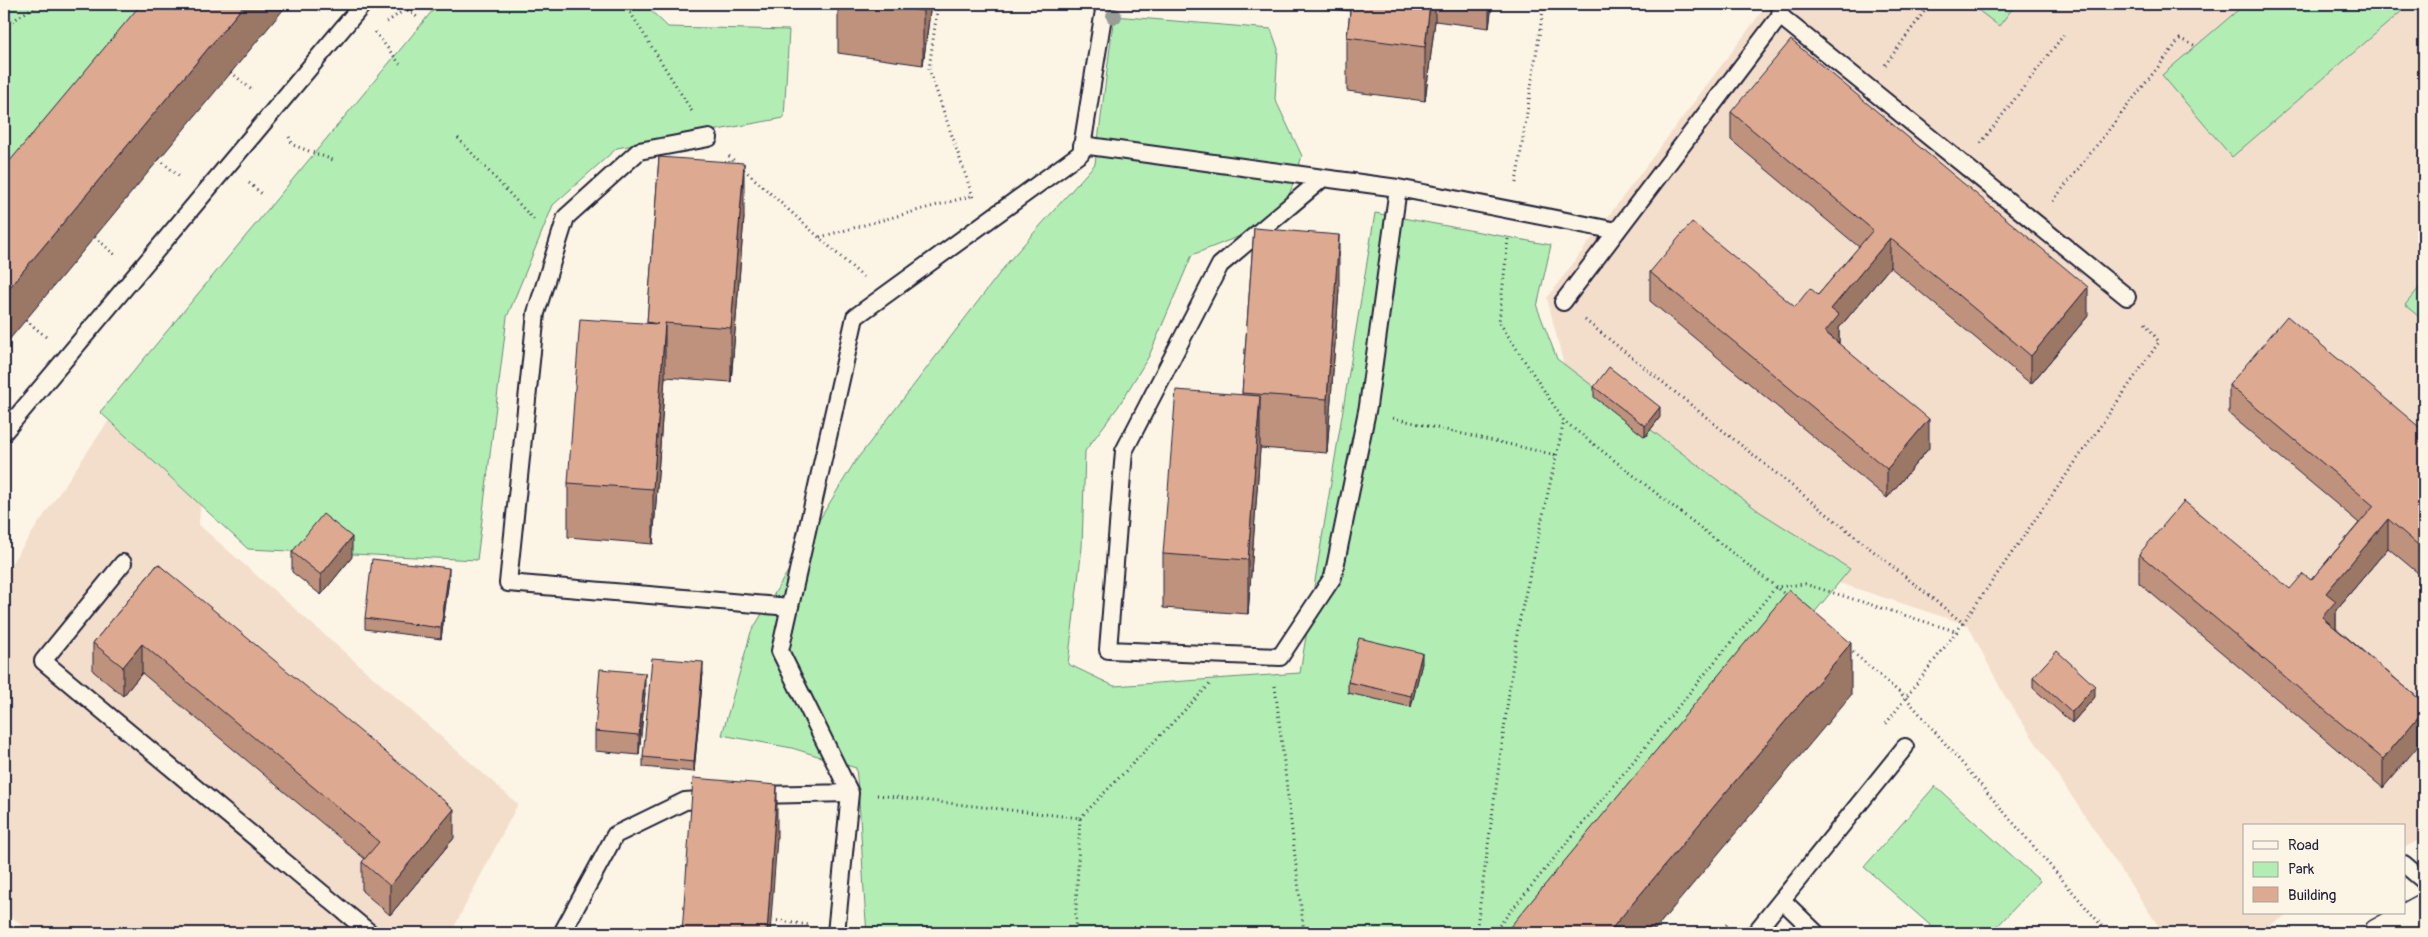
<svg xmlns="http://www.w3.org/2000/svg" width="2428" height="937" font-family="Pangolin,sans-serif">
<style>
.built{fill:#f3decc}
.green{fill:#b2eeb4;stroke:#6a8878}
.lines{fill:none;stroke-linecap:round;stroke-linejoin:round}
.lane-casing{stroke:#22223b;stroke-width:20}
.street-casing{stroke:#22223b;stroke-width:31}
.path{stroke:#22223b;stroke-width:3;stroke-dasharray:1 4;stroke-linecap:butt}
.lane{stroke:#fcf5e5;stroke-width:16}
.street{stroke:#fcf5e5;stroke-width:28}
.tree{fill:#989d98}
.wall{fill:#be927d;stroke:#22223b}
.shaded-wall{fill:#9b7766;stroke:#22223b}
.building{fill:#ddaa91;stroke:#22223b}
</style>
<rect width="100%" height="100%" fill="#fcf5e5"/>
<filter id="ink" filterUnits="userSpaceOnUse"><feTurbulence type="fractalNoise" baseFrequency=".02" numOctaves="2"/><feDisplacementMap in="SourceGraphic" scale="10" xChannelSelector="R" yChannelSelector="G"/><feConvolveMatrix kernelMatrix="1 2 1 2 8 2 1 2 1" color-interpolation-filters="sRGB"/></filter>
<g filter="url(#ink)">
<path class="built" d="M1763,4H2424V837L2404,848V826H2244V913H2291L2256,933H2163L2004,695L1968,625L1796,569L1571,394L1547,298L1763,10Z
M122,401L203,473L199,525L518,804L451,933H32L4,911V574Z"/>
<path class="green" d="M4,4H155L4,188Z
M438,4H644L668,27L789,30L784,118L617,148L553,205L507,317L477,560L248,549L100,412Z
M1970,4H2016L1999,26Z
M2245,4H2408L2409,5L2232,157L2162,75Z
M1114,16L1271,29L1278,49L1275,99L1302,156L1284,211L1245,234L1192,255L1149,356L1118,407L1085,451L1082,547L1068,664L1114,686L1300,673L1375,213L1551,245L1537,307L1557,359L1760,512L1850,569L1552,933H867C862,878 862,823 856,768L792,748L722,735L751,632L854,463L1009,261L1095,164Z
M2424,282V321L2405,305Z
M1935,786L2040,881L1991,933H1939L1864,867Z"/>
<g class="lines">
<g class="lane-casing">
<path id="lane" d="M1780,16L2127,297
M709,138L639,151L566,217L536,313L508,583L790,607
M1082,145L1323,178
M1323,178L1398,188L1368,406L1333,577L1280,657L1108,650L1124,451L1220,265Z
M1398,188L1617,231
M1563,302L1780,16L1781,4
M4,432L363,4
M123,563L43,661L370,933
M755,795L850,793
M2404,864L2424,881
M1782,900L1816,933
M562,933L615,835L685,801L713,799
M836,933L850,793L780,651L855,317L1081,153L1105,4
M1755,933L1905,747"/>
</g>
<g class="street-casing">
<path id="street" d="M2378,933L2424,908"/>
</g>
<path class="path" d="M625,4L693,113
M938,4L929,69L973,197
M1048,4L1076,8
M387,22L406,9L417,17
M4,27L38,4
M375,32L400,64
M1885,65L1930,4
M231,72L253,91
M289,137L293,145L333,160
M458,138L535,221
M1981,143L2066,32
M729,156L863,277
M159,159L181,178
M249,183L263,195
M1516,183L1544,4
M2053,201L2180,39L2196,46
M95,237L115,255
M820,237L971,196
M1508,239L1499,322L1564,421L1776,587L1805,584L1958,632
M26,320L46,337
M1585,320L1963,623L1885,725
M1393,418L1556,455
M1963,623L2159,342L2143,320
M1849,649L1906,698L2108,933
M1275,686L1304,933
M877,795L1080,818L1075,933
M1080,818L1212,682
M772,920L809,925
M1476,933L1518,627L1564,421
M1493,933L1776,587L1787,596
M1720,933L1727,924"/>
<use href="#lane" class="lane"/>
<use href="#street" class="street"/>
</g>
<circle class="tree" cx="1114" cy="16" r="8"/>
<path class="wall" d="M663,4H687V8L663,6Z
M838,4H931L923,65L838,53Z
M1290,4H1492L1489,28L1435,21L1425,101L1347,91V37L1350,11Z
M1731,112L2088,316L2031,384L1890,267L1839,328V344L1929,448L1887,498L1650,301V272L1795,307L1818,295L1859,247L1731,140Z
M659,157L744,217L731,382L665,377L653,544L568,537V483L647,323Z
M1254,228L1339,289L1327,453L1260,448L1248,614L1163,608V554L1242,394Z
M2229,385L2424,431V578L2388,548L2336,610V628L2424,703L2383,788L2139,583V554L2290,589L2311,580L2359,523L2229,414Z
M1594,387L1660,417L1645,437L1594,397Z
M292,552L352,557L321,595L292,572Z
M158,564L454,838L390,915L362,891V862L365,859L142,673L123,696L93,671V643Z
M449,579L441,639L365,629V618Z
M1422,663L1411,707L1348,693V682Z
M703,673L694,772L643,767V757Z
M2033,677L2095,697L2072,723L2033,688Z
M645,693L639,755L595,751V731Z"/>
<path class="shaded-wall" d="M245,4H288L4,346V294Z
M924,4H931L923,65V11Z
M1430,4H1435V21L1425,101V47Z
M1489,4H1492L1489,28Z
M744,163V217L731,382V328Z
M1339,235V289L1327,453V399Z
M1890,238V267L1839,328V343L1825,332L1831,309Z
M2088,287V316L2031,384V356Z
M665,323V377L653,544V489Z
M1260,396V450L1248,614V560Z
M1660,407V417L1645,437V426Z
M1929,419V448L1887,498V469Z
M2388,519V548L2336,610V630L2322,617L2326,593Z
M352,537V557L321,595V575Z
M449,568V579L441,639V628Z
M1851,643V695L1652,933H1608Z
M142,644V673L123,696V667Z
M1422,653V663L1411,707V696Z
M703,662V673L694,772V762Z
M645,673V693L639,755V735Z
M2095,686V697L2072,723V712Z
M2424,710V739L2383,788V759Z
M777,785V839L770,933H767Z
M454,809V838L390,915V886Z"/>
<path class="building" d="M141,4H245L4,294V168Z
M873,4H924L923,11Z
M1351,4H1430L1425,47L1347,37Z
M1791,40L2088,287L2031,356L1890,238L1831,309L1839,315L1825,332L1929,419L1887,469L1650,272L1692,222L1795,307L1810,288L1818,295L1873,230L1731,112Z
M659,157L744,163L731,328L665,323L653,489L568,483L580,319L658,324L647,322Z
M1254,228L1339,235L1327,399L1242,393Z
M2287,316L2424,431V550L2388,519L2326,593L2336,601L2322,617L2424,703V710L2383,759L2139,554L2184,501L2290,589L2303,574L2311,580L2374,506L2229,385Z
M1609,367L1660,407L1645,426L1594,387Z
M1176,390L1260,396L1248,560L1163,554Z
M323,514L352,537L321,575L292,552Z
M372,559L449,568L441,628L365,618Z
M158,564L454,809L390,886L362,862L379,842L142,644L123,667L93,643Z
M1789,590L1851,643L1608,933H1505Z
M1359,638L1422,653L1411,696L1348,682Z
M2057,651L2095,686L2072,712L2033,677Z
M652,658L703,662L694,762L643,757Z
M600,669L645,673L639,735L595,731Z
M693,778L777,785L767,933H682Z"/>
</g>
<rect width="2428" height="937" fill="none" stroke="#fcf5e5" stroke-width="20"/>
<rect x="10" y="10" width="2408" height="917" fill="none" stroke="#22223b" stroke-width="2" filter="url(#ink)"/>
<rect x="2243" y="824" width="162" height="90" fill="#fcf5e5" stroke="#a5a1a1"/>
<rect x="2253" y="841" width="25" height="8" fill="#fcf5e5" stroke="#a5a1a1"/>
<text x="2288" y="850" font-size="15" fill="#22223b">Road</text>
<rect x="2253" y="862" width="25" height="15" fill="#b2eeb4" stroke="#a5a1a1"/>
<text x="2288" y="874" font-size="15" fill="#22223b">Park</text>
<rect x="2253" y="887" width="25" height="15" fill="#ddaa91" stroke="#a5a1a1"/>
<text x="2288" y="900" font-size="15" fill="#22223b">Building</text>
</svg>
